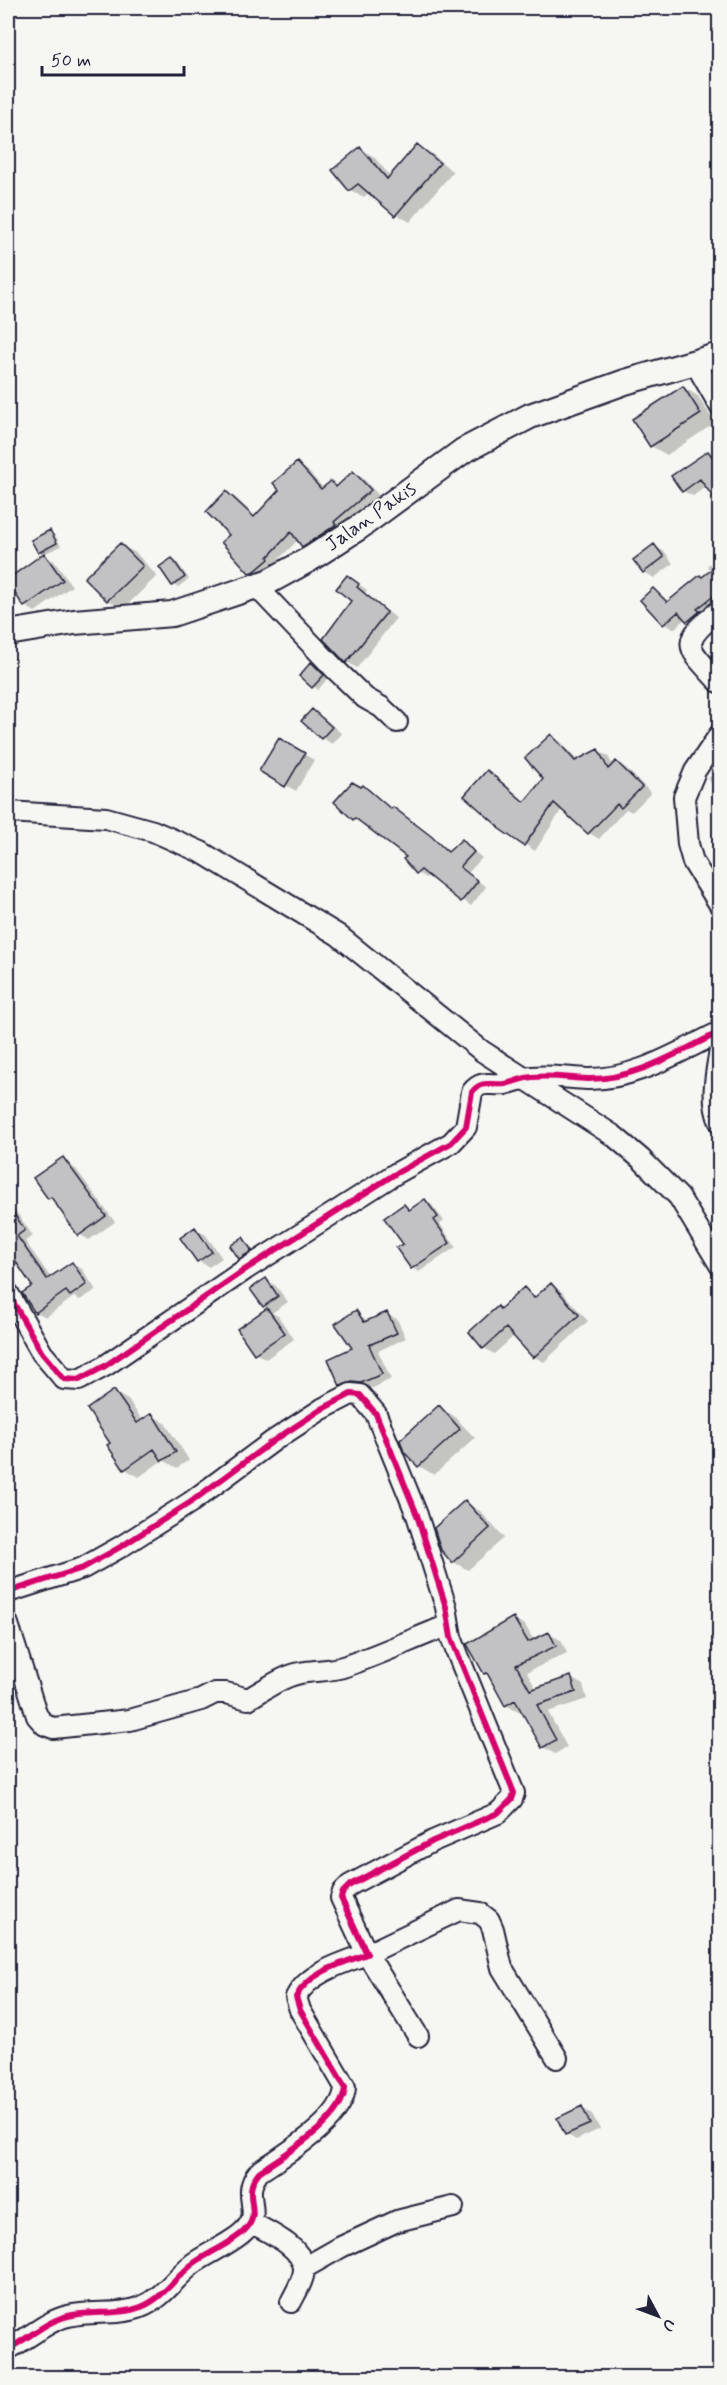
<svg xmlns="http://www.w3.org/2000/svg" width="727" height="2385" font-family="Mynerve,sans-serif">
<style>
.shadow{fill:#0003}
.building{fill:#c2c2c4;stroke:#22223b;stroke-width:1.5}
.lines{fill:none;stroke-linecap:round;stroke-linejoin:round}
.minor-casing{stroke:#22223b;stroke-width:24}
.tertiary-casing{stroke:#22223b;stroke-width:28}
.minor{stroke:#f6f6f2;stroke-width:20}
.tertiary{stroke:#f6f6f2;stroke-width:24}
.cycleway-casing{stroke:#f6f6f2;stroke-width:10}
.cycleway{stroke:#d6006c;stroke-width:6}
.labels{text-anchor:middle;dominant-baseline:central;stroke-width:4.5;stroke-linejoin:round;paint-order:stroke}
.street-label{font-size:20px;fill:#22223b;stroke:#f6f6f2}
</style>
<rect width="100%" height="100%" fill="#f6f6f2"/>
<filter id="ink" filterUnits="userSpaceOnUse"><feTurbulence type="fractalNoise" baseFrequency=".0167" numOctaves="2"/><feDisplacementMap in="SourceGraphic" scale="12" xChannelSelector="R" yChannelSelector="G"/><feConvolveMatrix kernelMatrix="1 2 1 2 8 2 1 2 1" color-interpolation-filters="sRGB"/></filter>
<g filter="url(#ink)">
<path class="shadow" d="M418,146L431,153L453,172L410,222L396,214L370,192L364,197L350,190L361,149L374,157L391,177Z
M683,387L698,396L715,423L667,455L651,446Z
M708,452L720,460V504L707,486L693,496L683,491Z
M298,464L307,470L324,489L331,483L338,487L353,473L363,478L380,497L313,552L303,546L298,540L260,578L250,572L232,535L226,493L236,498L256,517L281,490Z
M50,532L55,535L61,546L44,554L39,552Z
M120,545L136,553L157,576L123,609L108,600L86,578Z
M654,546L665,552L673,564L654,578L644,572L635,560Z
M44,555L54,561L72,586L35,612L25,606L8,581Z
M720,555V603L697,626L686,618L674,629L664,624L642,600L654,590L669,602L711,572L707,566Z
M172,560L177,562L189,579L178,587L173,585Z
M348,577L367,590L365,593L396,618L357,668L347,662L325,639L354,601Z
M312,664L328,678L318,690L301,676Z
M312,711L323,717L342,734L332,744L322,738L303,721Z
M552,736L561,742L578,761L598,751L608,756L613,766L616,763L626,768L651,793L632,812L626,809L599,839L589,833L562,809L535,851L500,828L487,771L497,777L526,802L545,779Z
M279,740L314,760L296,791L261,771Z
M720,771V798L708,778Z
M364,787L392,810L402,814L450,853L462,841L482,858L468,873L486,887L471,906L430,875L426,878L417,873L409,857L354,818Z
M720,848V863L714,851Z
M8,1058L15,1063L8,1072Z
M65,1163L76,1169L115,1222L89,1240L79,1234L57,1202L49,1198Z
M425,1201L432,1205L444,1221L440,1224L456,1247L419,1272L412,1268L405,1244L404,1206L412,1210Z
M8,1206L15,1210L33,1236L25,1241L51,1278L72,1264L82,1269L96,1290L80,1300L74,1297L46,1317L36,1312L34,1286L8,1247Z
M195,1229L206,1235L222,1258L209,1267L199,1261L182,1238Z
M243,1239L247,1242L256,1254L245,1261L240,1258Z
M266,1280L276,1286L288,1302L272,1313L278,1316L294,1339L266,1359L255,1353L239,1330L269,1309L264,1306Z
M551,1285L561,1291L588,1321L544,1362L534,1357L515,1335L494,1354L484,1348L471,1333L524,1289L537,1298Z
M356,1312L369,1322L387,1314L397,1319L406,1338L378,1351L391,1379L373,1388L363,1387L352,1391L342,1385L354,1349Z
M114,1392L128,1400L143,1421L152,1415L165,1423L189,1460L177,1468L163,1460L139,1477L125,1469L112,1443Z
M439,1407L454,1416L475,1438L434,1475L419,1466Z
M465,1502L480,1511L504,1538L468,1570L453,1562Z
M513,1619L525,1625L534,1641L549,1634L561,1640L567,1653L527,1672L536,1689L571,1678L583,1685L587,1699L548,1712L567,1747L555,1754L543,1747L522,1710L518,1712L506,1705L490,1676L485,1673Z
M582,2108L592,2114L600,2129L576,2140L566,2134Z"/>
<path class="building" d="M417,144L440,163L395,216L358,184L349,191L332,170L360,147L387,179Z
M683,386L701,414L650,447L632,419Z
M708,451L720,467V507L700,479L682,492L671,476Z
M297,462L321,489L331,481L336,487L353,471L371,490L334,522L336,525L302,547L291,532L268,557L269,559L255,571L249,573L221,542L229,535L206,512L226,491L254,517L279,490L273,483Z
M50,530L57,543L38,553L31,540Z
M120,543L143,566L107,601L84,578Z
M654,544L664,557L643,573L633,560Z
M44,553L63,580L24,607L8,583V579Z
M172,558L185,577L172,586L159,567Z
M720,563V591L697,609L700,611L687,622L678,612L663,625L640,600L653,588L667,602L700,575L702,577Z
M347,575L359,584L357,587L387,612L346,663L323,639L351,601L336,589Z
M311,662L324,675L312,688L299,676Z
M312,709L332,727L321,739L301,721Z
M551,734L575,761L598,749L608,769L616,761L642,787L621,808L617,804L588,834L554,803L524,846L498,828L499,827L464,796L487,770L524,802L543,779L525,758Z
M279,738L305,753L285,787L259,771Z
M352,782L361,787L363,785L391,809L393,807L431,836L448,852L462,839L474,852L460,867L478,881L461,902L421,870L416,874L403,859L406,857L355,818L353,820L334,802Z
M63,1157L106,1216L78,1236L51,1197L48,1199L33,1178Z
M425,1199L438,1217L434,1220L450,1243L411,1269L396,1248L403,1244L384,1218L404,1204L409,1210Z
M8,1205L25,1230L17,1236L47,1279L72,1262L87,1284L70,1296L66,1291L35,1313L22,1293L32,1286L8,1250Z
M195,1227L212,1252L197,1262L180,1238Z
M243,1237L252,1251L239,1259L230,1246Z
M266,1278L278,1296L263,1307L250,1289Z
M551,1283L579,1315L533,1358L506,1328L483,1349L469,1332L498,1306L500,1309L524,1287L534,1298Z
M267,1308L285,1333L254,1354L237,1329Z
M356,1310L364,1322L387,1312L397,1333L369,1345L382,1374L361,1383L352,1382L340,1386L328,1359L352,1348L335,1324Z
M114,1390L137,1423L152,1413L176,1452L162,1461L154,1449L124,1470L107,1445L110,1443L87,1409Z
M439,1405L460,1429L418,1467L404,1452L400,1440Z
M465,1500L490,1528L452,1563L441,1550L434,1528Z
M513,1617L528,1642L549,1632L556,1646L516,1665L530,1690L571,1676L576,1692L537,1705L556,1740L542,1748L515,1700L505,1706L487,1673L484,1674L467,1644Z
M582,2106L590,2124L565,2135L557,2118Z"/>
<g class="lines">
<g class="minor-casing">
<path id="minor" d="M694,361L720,406
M256,586L335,669L365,698L381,707L397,722
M720,610C678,644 686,646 720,683
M720,734L695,771L684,797L688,844L693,862L720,905
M8,812L106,818L153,831L201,852L338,935L482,1051L614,1136L641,1159L679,1197L720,1265
M720,1050C716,1073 710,1101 720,1122
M8,1293L42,1353L64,1379L79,1380L105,1366L246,1269L395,1174L451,1143L466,1127L472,1092C482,1079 491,1086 505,1084C514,1082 522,1078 532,1077C550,1075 568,1078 587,1079C635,1080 678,1052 720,1032
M8,1592L83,1568L122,1546L191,1502L273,1441L322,1409L351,1394L360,1395L376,1414L417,1515L446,1607L451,1637L458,1655L514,1793L512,1799L498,1813L433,1841L350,1885L343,1892L341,1898L367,1954C342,1963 308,1973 296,1997L300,2010L345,2087C344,2120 285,2154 259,2172C239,2196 265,2211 244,2231C232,2243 208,2253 194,2263C175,2277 164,2298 141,2307C118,2316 92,2310 68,2316C46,2321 28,2339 8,2349
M8,1624L37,1716L45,1725L53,1728L130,1720L201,1700L215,1693H226L248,1699C266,1689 285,1674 306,1672C320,1670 332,1671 346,1666C381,1654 415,1638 449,1625
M418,2036L367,1954L459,1910L480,1913L489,1920L493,1929L502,1968L557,2058
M251,2222C267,2232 300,2245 304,2267C305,2278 296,2292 291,2302
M304,2268L341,2247L397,2221L453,2207"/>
</g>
<g class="tertiary-casing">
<path id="tertiary" d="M8,633L74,622L172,614L268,582L310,559L358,528L463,451L530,416L625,382L720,355"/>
</g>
<use href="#minor" class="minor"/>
<use href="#tertiary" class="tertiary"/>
<g class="cycleway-casing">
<path id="cycleway" d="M8,1293L42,1353L64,1379L79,1380L105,1366L246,1269L395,1174L451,1143L466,1127L472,1092C482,1079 491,1086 505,1084C514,1082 522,1078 532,1077C550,1075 568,1078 587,1079C635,1080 678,1052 720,1032
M8,1592L83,1568L122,1546L191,1502L273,1441L322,1409L351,1394L360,1395L376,1414L417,1515L446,1607L451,1637L458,1655L514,1793L512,1799L498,1813L433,1841L350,1885L343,1892L341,1898L367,1954C342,1963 308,1973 296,1997L300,2010L345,2087C344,2120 285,2154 259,2172C239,2196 265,2211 244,2231C232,2243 208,2253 194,2263C175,2277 164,2298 141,2307C118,2316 92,2310 68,2316C46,2321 28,2339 8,2349"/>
</g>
<use href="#cycleway" class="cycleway"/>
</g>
</g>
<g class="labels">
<g class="street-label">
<text transform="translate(371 517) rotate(-35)">Jalan Pakis</text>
</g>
</g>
<rect width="727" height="2385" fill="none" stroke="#f6f6f2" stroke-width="30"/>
<rect x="15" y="15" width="697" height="2355" fill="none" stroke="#22223b" stroke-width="2" filter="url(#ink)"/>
<g transform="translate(658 2316) rotate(131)" stroke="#f6f6f2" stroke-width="4.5" paint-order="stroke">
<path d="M0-4.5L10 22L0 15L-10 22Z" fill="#22223b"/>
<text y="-9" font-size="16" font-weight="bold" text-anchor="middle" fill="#22223b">U</text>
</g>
<path d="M42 66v9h142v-9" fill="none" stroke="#22223b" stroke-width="3"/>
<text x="51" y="66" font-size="18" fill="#22223b" stroke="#f6f6f2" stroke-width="4.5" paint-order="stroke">50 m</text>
</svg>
